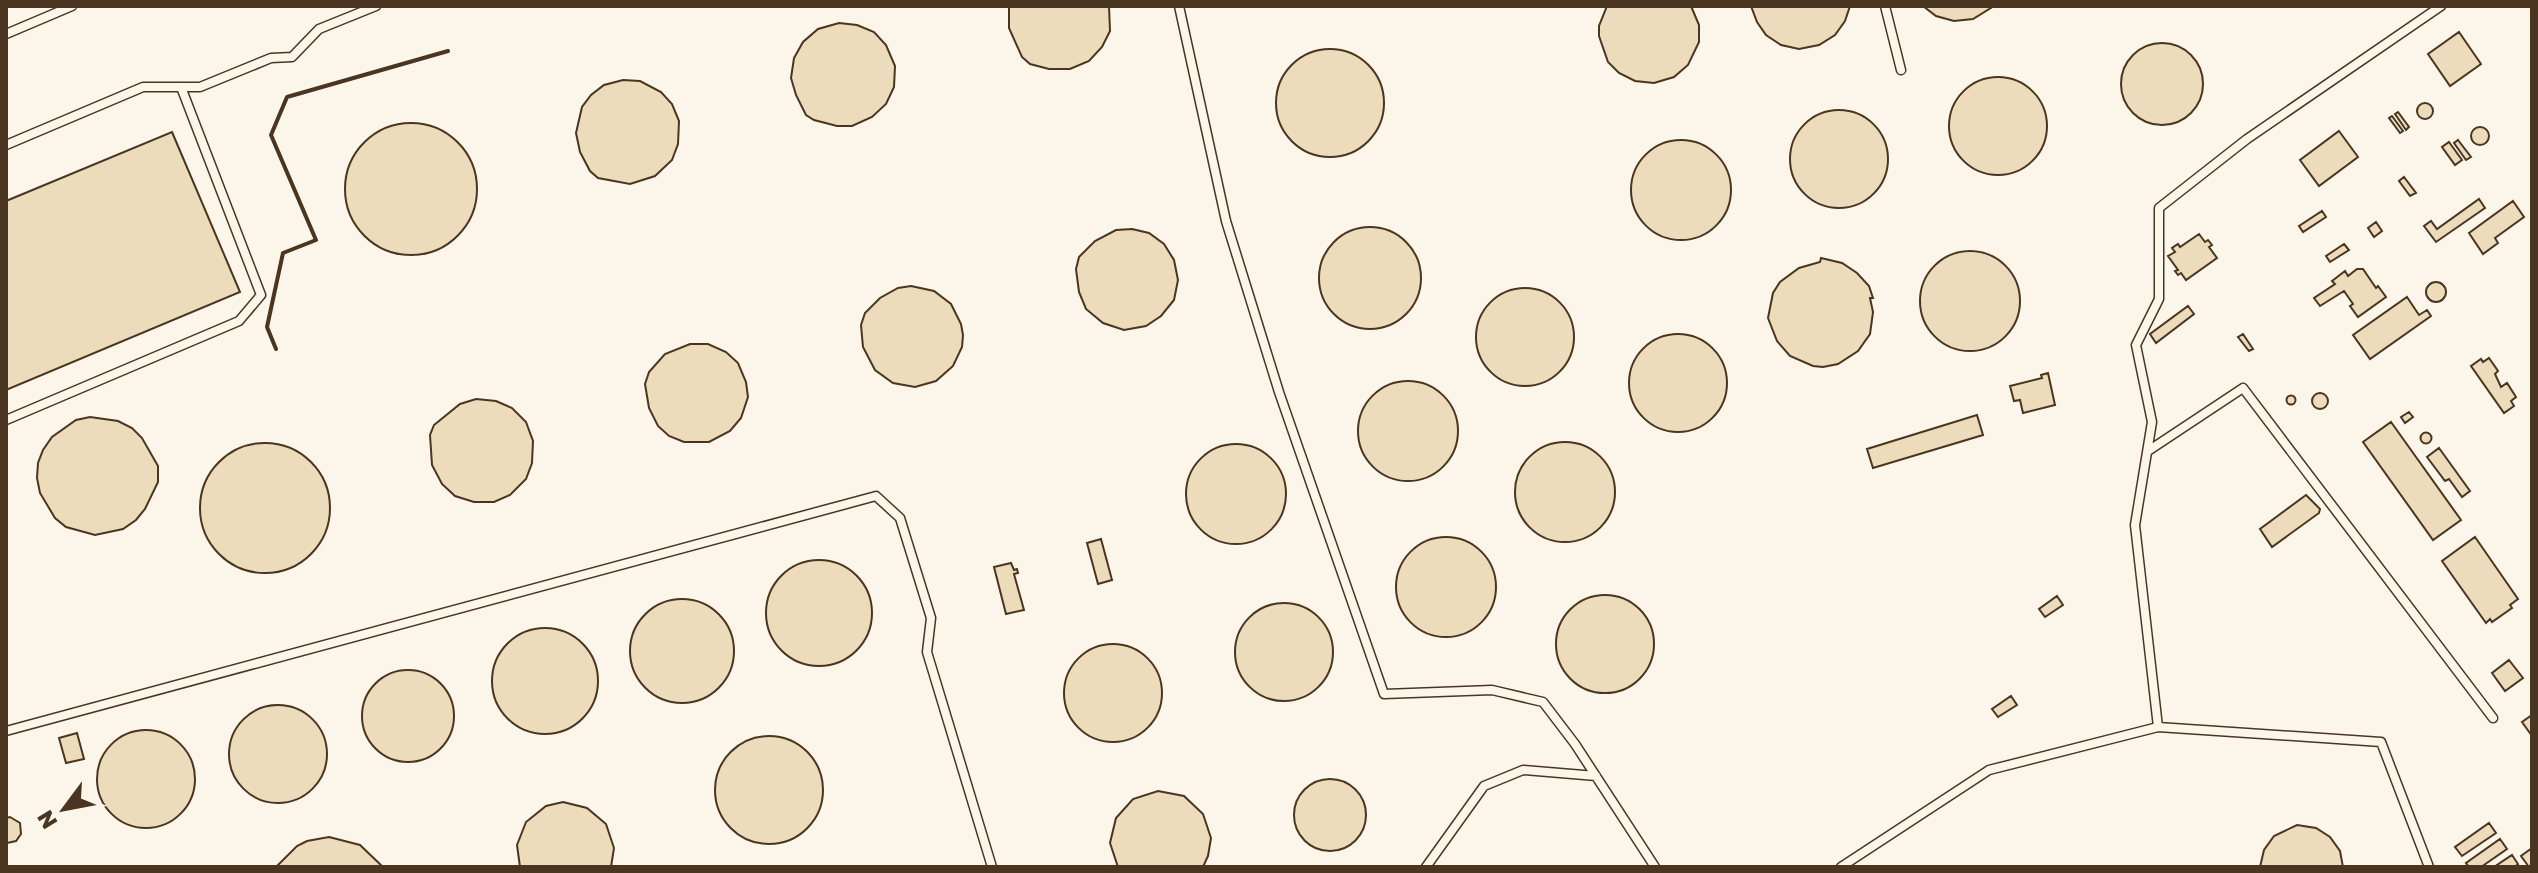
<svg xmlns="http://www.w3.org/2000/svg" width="2538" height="873" font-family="'Golos Text',sans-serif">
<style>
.building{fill:#ecdcbc;stroke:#4a3520;stroke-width:2}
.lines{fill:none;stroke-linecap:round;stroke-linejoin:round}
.lane-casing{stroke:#4a3520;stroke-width:11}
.lane{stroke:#fbf6e9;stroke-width:8}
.wall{stroke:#4a3520;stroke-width:4}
</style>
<rect width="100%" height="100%" fill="#fbf6e9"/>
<path class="building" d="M1009,6H1109L1110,31L1102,47L1089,61L1070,69H1049L1030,64L1022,57L1009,28Z
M1691,6L1699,25V42L1688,65L1674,77L1654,83L1635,81L1619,73L1608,62L1599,36V26L1607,6Z
M1751,6H1850L1845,21L1835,35L1819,45L1799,49L1781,45L1766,35L1757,22Z
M1923,6H1994L1973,19L1954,21L1936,16Z
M839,23L857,25L874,32L886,45L895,66L894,87L886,104L872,117L852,126H837L814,120L806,115L796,95L791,78L794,58L803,42L818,29Z
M2459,32L2481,64L2450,86L2428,54Z
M2121 84a41 41 0 1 1 82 0a41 41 0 1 1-82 0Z
M1276 103a54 54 0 1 1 108 0a54 54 0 1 1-108 0Z
M1949 126a49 49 0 1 1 98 0a49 49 0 1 1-98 0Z
M623,80L640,81L661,92L672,104L679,121L678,144L672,160L655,176L630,184L598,178L590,171L580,152L576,133L582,107L591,95L604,85Z
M2417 111a8 8 0 1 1 16 0a8 8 0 1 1-16 0Z
M1790 159a49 49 0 1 1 98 0a49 49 0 1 1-98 0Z
M2398,112L2409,127L2406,130L2395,114Z
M2392,116L2403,131L2400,133L2389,118Z
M345 189a66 66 0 1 1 132 0a66 66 0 1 1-132 0Z
M2471 136a9 9 0 1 1 18 0a9 9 0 1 1-18 0Z
M2339,131L2358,157L2319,186L2300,160Z
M172,132L240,292L6,390V201Z
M2458,140L2471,157L2466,160L2454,143Z
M1631 190a50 50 0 1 1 100 0a50 50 0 1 1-100 0Z
M2449,142L2462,160L2455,165L2442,147Z
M2404,177L2416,193L2410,196L2399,181Z
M2479,199L2485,208L2436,242L2424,226L2431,221L2437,229Z
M2513,201L2524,217L2495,238L2498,243L2483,254L2469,233Z
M2322,211L2326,217L2303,232L2299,226Z
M2376,222L2382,231L2374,237L2368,228Z
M1319 278a51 51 0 1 1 102 0a51 51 0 1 1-102 0Z
M1132,229L1149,233L1164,244L1174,260L1178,280L1174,300L1161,316L1146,326L1124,330L1103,323L1086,309L1079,292L1076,269L1079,257L1095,241L1116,230Z
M2199,234L2205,242L2208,240L2212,245L2209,247L2217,258L2186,280L2181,273L2178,275L2175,271L2178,270L2168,256L2175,252L2172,248L2178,244L2180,247Z
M2344,244L2349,250L2330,262L2326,256Z
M1920 301a50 50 0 1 1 100 0a50 50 0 1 1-100 0Z
M1821,258L1842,263L1857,273L1869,286L1873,298H1870L1873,312L1870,334L1858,351L1838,364L1823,367L1813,366L1790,356L1777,341L1768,318L1773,293L1780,282L1799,268L1820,262Z
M2357,269H2363L2376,288L2378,286L2386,297L2358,317L2350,306L2353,304L2344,291L2320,306L2314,298L2335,284L2332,281L2345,271L2348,276Z
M2426 292a10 10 0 1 1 20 0a10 10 0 1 1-20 0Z
M911,286L934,291L951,304L961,324L963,335L962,347L953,366L936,381L915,387L893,383L875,370L863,347L861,325L865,313L880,298L898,288Z
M1476 337a49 49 0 1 1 98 0a49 49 0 1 1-98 0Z
M2407,297L2419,315L2427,310L2431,316L2370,359L2353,335Z
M2188,306L2194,314L2156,343L2150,334Z
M2243,334L2253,349L2249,351L2238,337Z
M1629 383a49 49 0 1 1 98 0a49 49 0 1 1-98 0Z
M690,344H708L726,352L738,363L746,382L748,397L741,418L730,431L709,442H684L669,436L658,426L649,408L645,384L649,372L665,354Z
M2489,358L2498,371L2495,374L2501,387L2507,383L2516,397L2511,401L2514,406L2504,413L2471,366L2481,359L2483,362Z
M2048,373L2055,405L2023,413L2020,400L2014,401L2010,386L2042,378L2041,375Z
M1358 431a50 50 0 1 1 100 0a50 50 0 1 1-100 0Z
M2312 401a8 8 0 1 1 16 0a8 8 0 1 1-16 0Z
M2286.5 400a4.5 4.5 0 1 1 9 0a4.5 4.5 0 1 1-9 0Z
M476,399L496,401L512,408L526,422L533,441L532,463L526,479L510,495L494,502H474L455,496L442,484L432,465L430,435L434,425L460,404Z
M2409,412L2413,417L2405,423L2401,417Z
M1977,415L1983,435L1873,468L1867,449Z
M90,417L118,421L132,428L142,438L158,466V482L145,509L136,520L123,529L95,535L66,527L55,518L40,493L37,478L38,463L43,450L52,437L76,420Z
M2391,422L2461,520L2433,540L2363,442Z
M2420.5 438a5.5 5.5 0 1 1 11 0a5.5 5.5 0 1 1-11 0Z
M1515 492a50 50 0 1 1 100 0a50 50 0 1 1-100 0Z
M200 508a65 65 0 1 1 130 0a65 65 0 1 1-130 0Z
M1186 494a50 50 0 1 1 100 0a50 50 0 1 1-100 0Z
M2439,448L2470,491L2462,497L2449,479L2445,481L2427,457Z
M2306,495L2320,509L2319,513L2272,547L2260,529Z
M2475,537L2518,599L2510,605L2512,608L2492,622L2490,619L2486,623L2442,561Z
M1396 587a50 50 0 1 1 100 0a50 50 0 1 1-100 0Z
M1101,539L1112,580L1098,584L1087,543Z
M766 613a53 53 0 1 1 106 0a53 53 0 1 1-106 0Z
M1011,563L1014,570L1017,569L1018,573L1014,574L1024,610L1006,614L994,567Z
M1556 644a49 49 0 1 1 98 0a49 49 0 1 1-98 0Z
M2057,596L2063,605L2045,617L2039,609Z
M630 651a52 52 0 1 1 104 0a52 52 0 1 1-104 0Z
M1235 652a49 49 0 1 1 98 0a49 49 0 1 1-98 0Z
M492 681a53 53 0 1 1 106 0a53 53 0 1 1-106 0Z
M1064 693a49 49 0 1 1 98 0a49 49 0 1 1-98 0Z
M2509,660L2523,678L2505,691L2492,673Z
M362 716a46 46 0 1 1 92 0a46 46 0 1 1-92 0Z
M2011,696L2017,705L1998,717L1992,709Z
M229 754a49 49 0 1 1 98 0a49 49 0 1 1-98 0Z
M2532,715V736L2522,722Z
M97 779a49 49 0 1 1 98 0a49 49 0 1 1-98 0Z
M77,733L84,759L66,763L59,738Z
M715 790a54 54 0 1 1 108 0a54 54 0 1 1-108 0Z
M1294 815a36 36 0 1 1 72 0a36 36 0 1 1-72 0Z
M1158,791L1184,796L1203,814L1211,838L1208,856L1203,867H1118L1110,843L1116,818L1133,799Z
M563,802L587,808L606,824L614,848L611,867H520L517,845L526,822L546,806Z
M10,817L20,823L21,834L16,841L7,843L6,818Z
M2489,823L2496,833L2462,856L2455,847Z
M2297,825L2316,828L2330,837L2340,851L2343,867H2260L2264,850L2274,836Z
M329,837L360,845L383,867H276L297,846L307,841Z
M2500,839L2507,849L2481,867H2469L2466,863Z
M2532,848V867H2529L2521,856Z
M2512,855L2518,864L2515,867H2494Z"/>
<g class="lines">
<g class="lane-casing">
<path id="lane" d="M1179,6L1226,221L1279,392L1384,694L1492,690L1543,702L1575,744L1655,867
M1885,6L1901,70
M6,34L72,6
M6,145L143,87H200L271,58L292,57L319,29L376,6
M6,420L239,321L261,295L181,87
M2148,451L2243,388L2493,718
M2158,727L2135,525L2152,422L2136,345L2159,299V208L2247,139L2441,6
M6,731L876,496L900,518L931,618L927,652L992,867
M1426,867L1484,786L1523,770L1596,776
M1841,867L1989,770L2158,727L2381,742L2429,867"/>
</g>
<use href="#lane" class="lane"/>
<path class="wall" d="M276,349L267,327L283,253L316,240L271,135L287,97L448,51"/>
</g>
<rect width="2538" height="873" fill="none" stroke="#4a3520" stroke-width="16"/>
<g transform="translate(64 809) rotate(238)" stroke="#fbf6e9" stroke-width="6" paint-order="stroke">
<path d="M0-6L14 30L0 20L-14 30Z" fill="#4a3520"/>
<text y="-12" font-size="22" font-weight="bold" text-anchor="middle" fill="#4a3520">N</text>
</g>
</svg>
